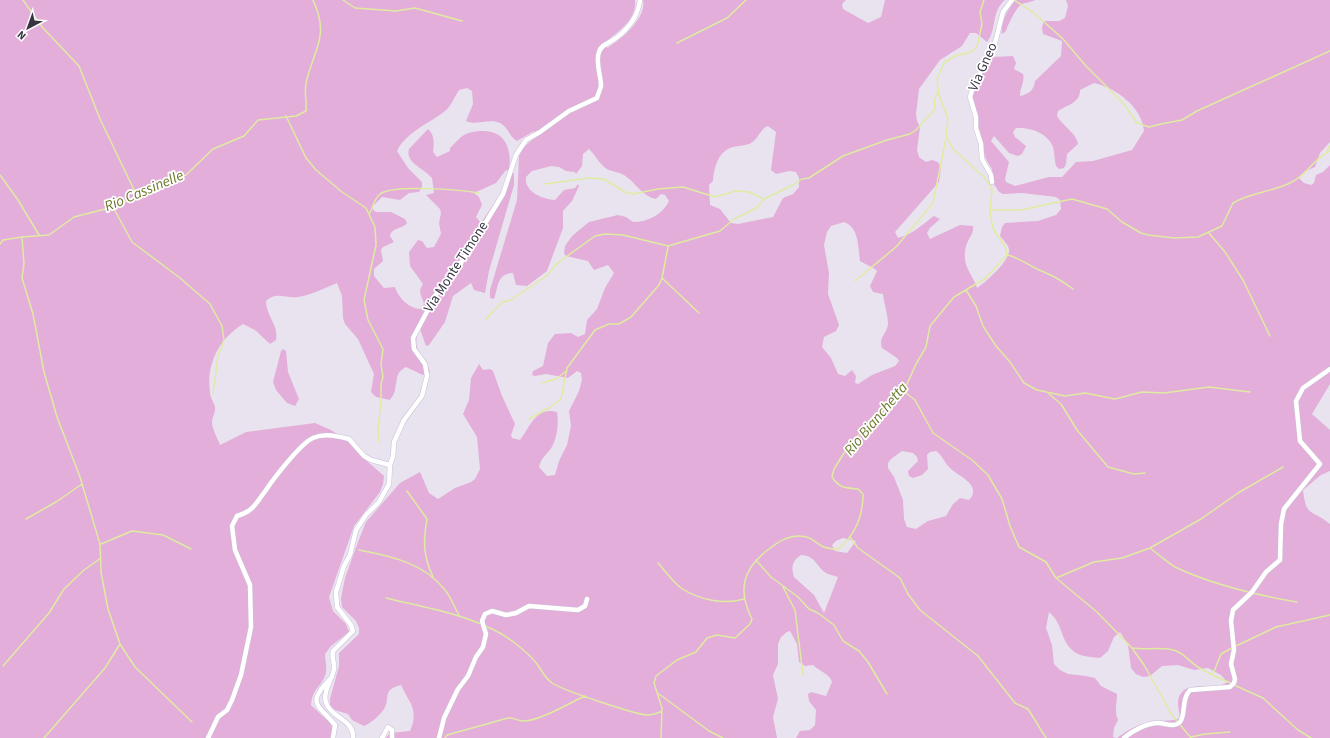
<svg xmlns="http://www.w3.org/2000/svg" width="1330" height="738" font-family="'Source Sans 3',sans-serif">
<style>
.green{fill:#e3aed9;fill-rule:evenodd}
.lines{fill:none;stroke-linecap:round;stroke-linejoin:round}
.stream{stroke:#e0eba2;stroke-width:1.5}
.minor-casing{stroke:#c9c1d6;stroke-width:5.5}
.minor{stroke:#fff;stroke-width:4.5}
.labels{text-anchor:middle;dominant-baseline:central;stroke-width:3.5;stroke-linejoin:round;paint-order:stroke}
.street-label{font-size:14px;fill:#393442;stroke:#fff}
.water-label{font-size:15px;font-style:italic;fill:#6d792a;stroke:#fff}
</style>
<rect width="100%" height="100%" fill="#e9e3f0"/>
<path class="green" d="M0,0H635C637,19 620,30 607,41V48C621,40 647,18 643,0H846L842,4L843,9L868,23L881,17L885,0H1005C991,11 997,30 987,42L976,33H970L962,46L940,60L919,89L916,114L917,121L920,127L917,150L919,157L926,162L932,160L938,162L941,168L939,182L895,232L898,238C913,234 922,225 934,216L940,219L930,228L927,233L930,239L960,225L973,226C974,235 968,238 966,246C961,267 972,272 977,288C986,282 1011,260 1009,249C1008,244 1003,240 1000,236L1002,227L1005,223L1038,221L1056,215L1061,209L1060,200L1056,197L1022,193L1003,194L999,192L994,184L992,169L987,161L982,147L978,127L977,112L972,98L977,82L993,57L1013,56L1016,63L1014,69L1023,74C1025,81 1020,88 1020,96C1029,94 1034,90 1035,81L1061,56L1062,41L1043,34L1042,27L1044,21H1059L1065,18L1068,6L1066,0H1330V142L1320,153L1315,167L1304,172L1299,178L1304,183L1311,185L1314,183L1316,175L1323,172L1330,165V384L1312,414L1330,430V471L1321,475L1303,490C1306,518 1312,509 1330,524V738H1117C1128,730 1141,722 1155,721C1164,720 1171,722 1180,718C1179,714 1179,709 1178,705C1178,675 1215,693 1227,682L1221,675L1208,668L1194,670L1178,665L1162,666L1150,676L1143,677L1136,674L1131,668L1128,645L1120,632L1114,637L1108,651L1100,658C1093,657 1084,657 1078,654C1059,644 1065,625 1049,612L1046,628L1052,645L1054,664L1060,670L1068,674L1086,676L1095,678L1101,686L1117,694C1117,703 1114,711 1118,720L1114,728L1113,737L1116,738H796L800,731L810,730L815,725L816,710L809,701L808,694L811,692L826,696L832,682C830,674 819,671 813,665L805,666L799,662L797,644L790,631L787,632L781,637L778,644V664L773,675L778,699L773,717L777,738H386L390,733L410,731C419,710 410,704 401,685C381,690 391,698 384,709C380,715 371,723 364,726L352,720L348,714L335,710L330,705V699L339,666V653L359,634V628L356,621L342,607L341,598L345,578L358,542L366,522L400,483L420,472L429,493L438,499L455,488L471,482L475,479L480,469L477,437L463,414L469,400L471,378L479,364L483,370L490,369L493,371L502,396L515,424L511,435L512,438L520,440C530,427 536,406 557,412C559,424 557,442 549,451C544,457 541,459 539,467L547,476L555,475L559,461L567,445L571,426L569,411L579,391L582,380L581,373L577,371L568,378L546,374L535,376L532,375L533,371L543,366L548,343L555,334L571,333L578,337L585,334L587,320L597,309L605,288L614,273L608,265L594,270L588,261L566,256L564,253L565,246L572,236L589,222L618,215L626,217L633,222C648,222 662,215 669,201L665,195L661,194L656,199C642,196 635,182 624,175C617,171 609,172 603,166C598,161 594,154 589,149L583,154L582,166L576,174L575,172L566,171L559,167L551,166L532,171L526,177C524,192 543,199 555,200L564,190L575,188L578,184L579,186L572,201L563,211V228L547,271L527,286L516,285L513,273C497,273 498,288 494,299L490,298V290L517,200L519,156L523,148L532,140L534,131L517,141C509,136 508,127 500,123C488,118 476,126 466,121L473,104L472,91L467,88L459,90C454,97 452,105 445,111C430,123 406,132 397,151L408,168L422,182V187L419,192L409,193L400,200L382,197L373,206V210L376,212H391L405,219L407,223C401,230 392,227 390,236L394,242L383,247L381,250L383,261L374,269V276L384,288L395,287C398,297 408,308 420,309L424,304C422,295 417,293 423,284L410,266L409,252L418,240L422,241L427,248L434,247L441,234L439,223L441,213L440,209L426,195L434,193L432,178C424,168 405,163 409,149L428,129C435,135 434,144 433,152L437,157L450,151V148C454,144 459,138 464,135C469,132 477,131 482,131C506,130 512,150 509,170L514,174V185L489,271L485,293L474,290L471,283L453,296L445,322L429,345L426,346L420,329C409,351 425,353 430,372L423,375L406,367C395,373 398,378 395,389C395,393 392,397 390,400L376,397L371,392L374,374L358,339L345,324L343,318L342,296L337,283C325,288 311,295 298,297C286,299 277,291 266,301C266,316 279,325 276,340L270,344L255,330L243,324C219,339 206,364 210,392C210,398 214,402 215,407C216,412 212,417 212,422C212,429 218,439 220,445L246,432L315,423L331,430L350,443L360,455L384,476L383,484L380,492L354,526L329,597L333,611L346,624L349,632L331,646L325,654C325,662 328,669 325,676C319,689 313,688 311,705L329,722L334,730L332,738H0ZM1094,83C1116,88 1142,107 1144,131L1132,150L1093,161L1076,162L1062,177H1049L1015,186L1006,182L1005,179L1009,162L991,141L994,136L1009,153L1018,156L1022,154L1026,146L1015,137L1013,132L1016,128C1030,127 1048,133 1053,147C1055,153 1054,160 1056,166L1059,169L1064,168L1066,164L1067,154L1078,144C1077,134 1062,125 1057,116L1058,111C1067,105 1080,103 1080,90ZM768,126L776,132L771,170L776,174L789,171L796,172L799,178V187L793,194L783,198L773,217L738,224L731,223L720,209L710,205L709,185L713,181C714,168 718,151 733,147C740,145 746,146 751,143C759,138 760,129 768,126ZM506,170L509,171L505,185L499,196L481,223L476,217L482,205L479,197L474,193L496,183ZM844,222C859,227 858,247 860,261C866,265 872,266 877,271L870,286L873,292L883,294C884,304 888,314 888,324C887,334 878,337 882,348L897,358L899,361L895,366L872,375L858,384L855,383L856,376L852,370L845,376L838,374L831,358L822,347L824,337L836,331L839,325L828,294L829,273L824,245L827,232L831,226ZM902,451L913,453L917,457L918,461L908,471L909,476L913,478L922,475L928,469L927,455L930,452L936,451C942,455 944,462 950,468C958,476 983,485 969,500L960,498L953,504L946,516L928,521L916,529L907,527L904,519L903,500L894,477L888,468V463L891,459ZM843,538L856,541L847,553L835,551L832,545L836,541ZM801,555C817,556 816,568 828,574C831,575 835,576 838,577L824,613L814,595L794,577C791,567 792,561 801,555Z
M1015,0H1035C1030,3 1026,2 1022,4C1017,6 1007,26 1006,31L1002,34C1000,21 1008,11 1015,0Z
M283,349L286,351L288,372L299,399L295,406L287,403L276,390L273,382L281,351Z"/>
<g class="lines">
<path class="stream" d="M23,0L43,28L79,66L100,119L137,196
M343,0L355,8L396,11L415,8L462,21
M1014,0L1033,12L1063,39L1086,66L1124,104L1137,123L1149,127L1161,124L1182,120L1197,111L1330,51
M677,43L727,18L746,0
M286,116L306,158L316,170L342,192L366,208L375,227L376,245L364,300L368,320L383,349L381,364L383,377L381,384V401L378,428L379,442
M1327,151L1330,146
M0,175L18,200L39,235
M545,184L589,178L604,179L625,192L633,194L658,189L683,187L715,197L736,191L749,192L764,199
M113,207L132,242L180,278L210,304L222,326L224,340L218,356L213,394
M991,210H1021L1072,199L1107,209L1122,222L1141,233L1148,235L1174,238L1198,237L1222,226L1233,203C1251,192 1273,192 1292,182C1307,175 1315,157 1330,151
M370,213C373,207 374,199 380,194C393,184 461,190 479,193
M1209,233L1225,252L1243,280L1270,336
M22,237L24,264L22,278L33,314L44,372L57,417L80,477L100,544L101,572L108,609L120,644L135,667L192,722
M0,244L3,240L22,237L49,235L74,217L113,207L186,175L213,149L244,136L258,120L296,116L306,111C307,102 304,92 306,83C314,48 330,37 313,0
M1008,255C1019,258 1027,264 1037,269C1051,275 1060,279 1073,289
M662,278L699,313
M855,281L896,247L933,203L946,138
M966,290L976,306L983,326L996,346L1010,362L1024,383L1037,390L1065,396L1085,393L1115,399L1142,392L1164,393L1209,387L1250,392
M486,319L502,302L511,300L545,277L559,262L595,236L605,234L623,235L668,246L720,231L734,219L758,207L764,199L793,185L802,179L809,178L843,156L887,140L910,134L916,130L935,109L934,100L938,92
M542,383L556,379L565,372
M902,390L915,400L933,433L972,460L988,475L1002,499L1010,526L1019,547L1046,562L1056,578L1097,612L1132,648L1144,665L1172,715L1191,738
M1049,394L1061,404L1077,430L1108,467L1134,474L1145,473
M529,419L549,408L561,399L567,368L595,330L609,324H619L631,317L659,285L662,278L668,247
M407,491L427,519C423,542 423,555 433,577
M26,519L56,502L82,484
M850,537L858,548L900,578L908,594L920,610L978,656L1015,703L1028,709L1046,738
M101,544L132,531L163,535L191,549
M1150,548C1158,554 1167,562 1175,567C1213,585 1256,595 1297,602
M359,550C391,556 424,563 445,590C451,597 454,607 459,615
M756,560L771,577L798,597L809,609L818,613L834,625L843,641L859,651L868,662L887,694
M658,563C665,571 673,582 681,588C699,600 724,605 744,599
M1056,578L1094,562L1122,558L1150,548L1201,519L1238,493L1283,467
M783,587L795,610L803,675
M386,598C423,607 460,613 494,630C507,636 528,652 537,664C542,671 545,678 552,683C562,690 634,714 647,715C652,715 658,713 662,711
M1236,646L1276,627L1330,615
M1133,648C1147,650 1160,647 1173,650C1184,652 1189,662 1198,667C1208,673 1220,679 1231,683
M3,666L49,613L64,589L84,570L101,558
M1213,674L1221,654L1232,648
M1234,685L1263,698L1298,730L1311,738
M659,694L709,731L723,738
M1191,737L1205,734L1230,732
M44,738L105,668L120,644
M445,738L447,735L508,718C514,717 517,721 523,721C540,721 569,703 585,696
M661,738L662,708L654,683L656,676L677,660L696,652L707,638L717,635L735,638L750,624L752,619C737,590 743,568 769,549C778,542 787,536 799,536C812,536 815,543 824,547C828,549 835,549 839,549C856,533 863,516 863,494L858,489C845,488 839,488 832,477L834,469L844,453L874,416L907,384L916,364L926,347L930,326L954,297L986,278L1007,255L1005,246L993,229L990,212L992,190L989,184L984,177L953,149L946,136L948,119L939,95L937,79L944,63L955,56L971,52L977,47L982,24L980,12L984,0"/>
<g class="minor-casing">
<path id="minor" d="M992,182L991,175L982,159L981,144L976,128V117L970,97L974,84L994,47L1003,12L1012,0
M330,679C306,704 318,704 335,725L333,738
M208,738L218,717L227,710L232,700L241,675L251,627L250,585L235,550L232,526L237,516C254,511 256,503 266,490C274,478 301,443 313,438C325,433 337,436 349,439L364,456L371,460L390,465L393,456L394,442L404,420L422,396L427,376L425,364L414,349L413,338L440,287L456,271L503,194L516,155L526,140L540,132L569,111L597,98C598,94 600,90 601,86C601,75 595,62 599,52C601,44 610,43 616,38C628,29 638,16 640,0
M353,738C354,720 334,719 327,705C321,693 332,681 334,669C335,663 331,657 333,651L353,631L351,625L337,607L336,592L344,566L350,555L356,530L366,515L379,502L389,484L390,465
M382,738L388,727L392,730V738
M439,738L444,718L458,689L468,676L476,657L483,647L486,634L482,621L485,614L492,611L506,615L516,613L529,606L578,610L585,606L587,599
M1124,738C1132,731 1147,723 1158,723C1165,723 1174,728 1180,722C1186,715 1181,699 1190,690L1230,687L1234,683L1235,679L1231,664L1234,650L1231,621L1233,610L1252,592L1266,572L1280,560L1281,524L1284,509L1320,464L1300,441L1296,401L1303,388L1330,369"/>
</g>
<use href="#minor" class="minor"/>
</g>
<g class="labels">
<g class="street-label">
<text transform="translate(983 67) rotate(-66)">Via Gneo</text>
<text transform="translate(456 267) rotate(-57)">Via Monte Timone</text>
</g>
<g class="water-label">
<text transform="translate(144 191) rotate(-23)">Rio Cassinelle</text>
<text transform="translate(876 419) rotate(-50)">Rio Bianchetta</text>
</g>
</g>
<g transform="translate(28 28) rotate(221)" stroke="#ffffff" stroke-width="3" paint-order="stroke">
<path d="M0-3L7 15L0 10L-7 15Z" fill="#393442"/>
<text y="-6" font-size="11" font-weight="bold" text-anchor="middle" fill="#393442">N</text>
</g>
</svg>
